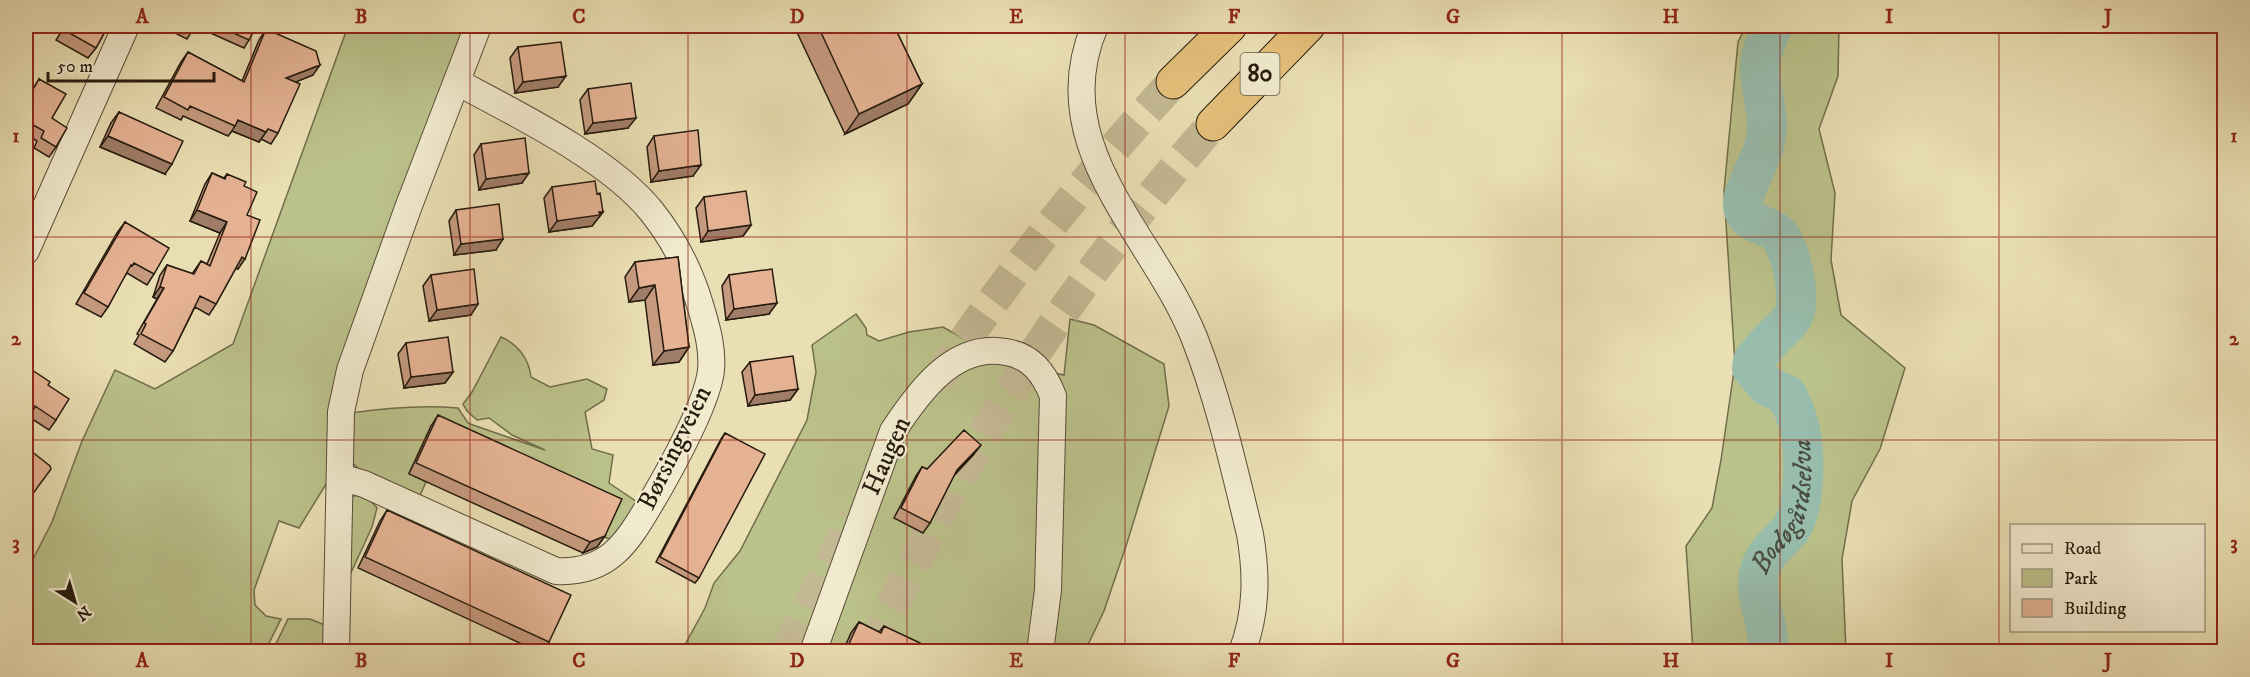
<svg xmlns="http://www.w3.org/2000/svg" width="2250" height="677" font-family="'IM FELL DW Pica',serif">
<style>
.green{fill:#bbc18a;stroke:#706e4c;stroke-width:1.5}
.lines{fill:none;stroke-linecap:round;stroke-linejoin:round}
.river{stroke:#98bdad;stroke-width:40}
.highway-tunnel{stroke:#c3b893;stroke-width:33;stroke-dasharray:33 16;stroke-linecap:butt}
.street-casing{stroke:#574c38;stroke-width:28}
.highway-casing{stroke:#261b0e;stroke-width:35}
.street{stroke:#f1eace;stroke-width:26}
.highway{stroke:#e5c07a;stroke-width:33}
.wall{fill:#c59a7f;stroke:#261b0e;stroke-width:1.5}
.shaded-wall{fill:#a07d68;stroke:#261b0e;stroke-width:1.5}
.building{fill:#e5b394;stroke:#261b0e;stroke-width:1.5}
.grid{fill:none;stroke:#8f2418;stroke-width:1.5;stroke-opacity:0.55}
.labels{text-anchor:middle;dominant-baseline:central;stroke-width:4.5;stroke-linejoin:round;paint-order:stroke}
.shield{fill:#f1eace;stroke:#635948;stroke-width:1.5}
.shield-label{font-size:24px;font-weight:bold;fill:#261b0e}
.street-label{font-size:26px;fill:#261b0e;stroke:#f1eace}
.water-label{font-size:27px;font-style:italic;fill:#484c3e;stroke:#f1eace}
.neatline{fill:none;stroke:#8f2418;stroke-width:2}
.grid-label{font-size:20px;text-anchor:middle;font-weight:bold;fill:#8f2418}
</style>
<rect width="100%" height="100%" fill="#eadfb4"/>
<filter id="stains"><feTurbulence type="fractalNoise" baseFrequency=".00333" numOctaves="4"/><feColorMatrix values="0 0 0 0 .2 0 0 0 0 .09 0 0 0 0 .02 0 0 0 .5 -.17"/></filter>
<radialGradient id="worn" r=".72"><stop offset=".6" stop-color="#630" stop-opacity="0"/><stop offset="1" stop-color="#630" stop-opacity=".3"/></radialGradient>
<path class="green" d="M348,26H468L328,481L299,528L279,521L254,590L255,605L266,616L281,619L265,651L26,652V573L52,522L82,441L115,370L155,389L233,344Z
M1746,26H1839L1838,76L1819,129L1835,193L1831,260L1841,315L1905,368L1880,449L1852,501L1842,559L1846,651H1693L1686,546L1712,508L1721,460L1735,364L1724,191L1738,42Z
M856,314L866,328L867,335L879,341L909,332L943,327L1009,364L1064,375L1070,319L1094,325L1164,364L1169,406L1127,543L1104,611L1085,651L681,652L705,608L714,583L740,551L807,420L816,372L812,345Z
M501,337C518,344 529,359 531,377L550,387L587,379L607,389L604,400L585,412L592,449L613,455L609,483L640,504L619,543L602,536L431,426L409,473L426,482L418,500C402,492 352,473 348,455C346,445 350,424 351,413C386,408 423,405 458,408L468,423L473,425L545,450L512,435L489,418L477,420L467,411L463,404L472,392Z
M357,495L370,500L377,508L372,527L349,577L350,498Z
M288,619H310L325,625L330,651L272,652Z"/>
<g class="lines">
<path class="river" id="s1" d="M1768,652C1771,623 1752,596 1760,570C1765,552 1779,543 1790,530C1805,511 1805,458 1801,435C1799,421 1793,408 1787,395L1767,386L1752,368L1753,361C1759,354 1765,346 1771,340C1778,332 1788,325 1793,316C1802,299 1791,247 1777,233C1766,223 1746,226 1743,206C1741,192 1762,160 1765,142C1771,118 1761,94 1760,69C1759,54 1768,40 1772,26"/>
<path class="highway-tunnel" d="M937,381C1008,275 1087,176 1173,82
M787,652L854,518
M870,652C919,547 973,446 1037,350C1090,270 1150,196 1213,124"/>
<g class="street-casing">
<path id="street" d="M1095,26C1043,146 1153,235 1194,337C1219,400 1234,468 1250,534C1257,575 1257,612 1242,652
M26,251L126,26
M340,477L364,484L556,571C613,574 630,537 656,494C672,466 708,401 711,370C713,349 707,328 701,308C691,273 675,241 652,212C611,160 515,113 457,82
M336,652L341,412L350,370L408,208L478,26
M813,652L893,431C918,393 954,342 1006,352C1031,356 1044,373 1053,396L1048,590L1040,652"/>
</g>
<g class="highway-casing">
<path id="highway" d="M1173,82L1230,26
M1213,124L1308,26"/>
</g>
<use href="#street" class="street"/>
<use href="#highway" class="highway"/>
</g>
<path class="wall" d="M65,26H108L96,48L88,58L56,40Z
M166,26H256L249,40L244,48L195,26L187,39L165,28Z
M794,26H894L922,84L908,104L845,134Z
M266,29L313,75L295,82L278,133L271,144L261,139L259,142L232,131L228,136L183,116L181,120L156,108L181,62L188,52L242,81L259,40Z
M518,47L558,87L515,93L510,58Z
M39,79L52,118L56,147L49,157L34,148L37,141L26,134V100Z
M588,89L628,128L585,134L580,100Z
M119,112L165,174L100,147L111,123Z
M654,136L693,176L651,182L647,147Z
M481,144L522,183L479,190L474,155Z
M212,173L224,178L227,174L244,186L247,215L238,269L236,268L216,304L209,315L195,307L173,351L165,362L134,344L139,335L137,334L157,299L153,297L160,275L167,265L192,274L201,261L207,264L220,233L190,221L205,184Z
M552,187L597,194L603,212L592,226L549,232L544,198Z
M704,197L751,225L743,236L701,242L696,208Z
M456,210L496,250L454,255L449,221Z
M125,222L154,274L147,285L127,273L124,277L108,307L101,317L76,304L117,233Z
M678,257L689,347L679,362L653,365L645,300L629,302L625,277L635,262Z
M431,275L471,315L429,321L423,286Z
M729,275L769,314L726,320L722,286Z
M406,343L453,372L445,383L404,388L398,354Z
M750,362L798,389L790,400L748,406L742,372Z
M48,385L56,420L49,430L29,417Z
M438,415L605,536L597,547L583,553L409,474L431,426Z
M725,433L699,578L695,583L656,562L721,439Z
M974,454L954,475L930,523L923,533L894,518L916,476L922,467L927,469Z
M387,510L549,642L542,651H537L358,568L380,521Z
M859,622L879,632L884,626L917,651H843L851,633Z"/>
<path class="shaded-wall" d="M320,65L313,75L279,89L286,78Z
M566,76L558,87L515,93L523,82Z
M922,84L908,104L845,134L859,114Z
M636,118L628,128L585,134L593,123Z
M238,120L266,132L259,142L232,131Z
M108,136L172,164L165,174L100,147Z
M701,165L693,176L651,182L659,171Z
M529,173L522,183L479,190L486,179Z
M197,210L227,222L220,233L190,221Z
M603,212L592,226L549,232L557,221Z
M751,225L743,236L701,242L708,231Z
M503,239L496,250L454,255L461,244Z
M242,257L245,259L238,269L235,268Z
M655,285L645,300L629,302L639,288Z
M160,287L164,288L157,299L153,297Z
M777,303L769,314L726,320L734,309Z
M478,304L471,315L429,321L437,310Z
M689,347L679,362L653,365L664,351Z
M453,372L445,383L404,388L411,377Z
M798,389L790,400L748,406L755,395Z
M981,445L974,454L950,480L957,470Z
M605,536L597,547L583,553L590,542Z"/>
<path class="building" d="M66,26H108L96,48L64,30Z
M182,26H195L192,31Z
M218,26H256L249,40Z
M818,26H894L922,84L859,114Z
M266,29L316,51L320,65L286,78L300,84L278,133L268,129L266,132L238,120L235,126L190,106L188,110L164,97L188,52L244,82Z
M561,42L566,76L523,82L518,47Z
M39,79L66,94L52,118L67,128L56,147L41,138L44,131L26,121V102Z
M631,83L636,118L593,123L588,89Z
M119,112L183,141L172,164L108,136Z
M698,130L701,165L659,171L654,136Z
M525,138L529,173L486,179L481,144Z
M212,173L225,179L227,174L246,182L244,186L257,192L247,215L260,220L245,259L242,257L216,304L200,296L173,351L141,334L146,324L144,323L164,288L160,287L167,265L194,274L201,261L210,266L227,222L197,210Z
M595,181L597,194L600,193L603,212H599L600,215L557,221L552,187Z
M746,191L751,225L708,231L704,197Z
M499,204L503,239L461,244L456,210Z
M125,222L169,248L154,274L134,263L132,266L131,265L108,307L84,293Z
M678,257L689,347L664,351L655,285L639,288L635,262Z
M474,269L478,304L437,310L431,275Z
M772,269L777,303L734,309L729,275Z
M448,337L453,372L411,377L406,343Z
M793,356L798,389L755,395L750,362Z
M26,366L50,382L48,385L69,399L56,420L35,406L26,423Z
M438,415L622,499L605,536L590,542L416,463Z
M964,430L981,445L957,470L930,523L901,508L922,467L927,469Z
M725,433L765,454L699,578L660,557Z
M26,447L50,466L51,469L26,503Z
M387,510L571,595L549,642L365,557Z
M859,622L881,633L884,626L920,643L917,651H854L847,648Z"/>
<path class="grid" d="M251,26V652M470,26V652M688,26V652M907,26V652M1125,26V652M1343,26V652M1562,26V652M1780,26V652M1999,26V652M26,237H2224M26,440H2224"/>
<g class="labels">
<rect class="shield" x="1240.5" y="53" width="39" height="42" rx="4.5"/>
<g class="shield-label">
<text x="1260" y="74">80</text>
</g>
<g class="street-label">
<text transform="translate(675 448) rotate(-64)">Børsingveien</text>
<text transform="translate(887 456) rotate(-66)">Haugen</text>
</g>
<g class="water-label">
<text stroke="none"><textPath href="#s1" startOffset="154">Bodøgårdselva</textPath></text>
</g>
</g>
<rect width="2250" height="677" fill="none" stroke="#eadfb4" stroke-width="66"/>
<rect x="2010" y="524" width="195" height="108" fill="#f1eace" stroke="#a09781" stroke-width="1.5"/>
<rect x="2022" y="544" width="30" height="9" fill="#f1eace" stroke="#a09781" stroke-width="1.5"/>
<text x="2064" y="554" font-size="18" fill="#261b0e">Road</text>
<rect x="2022" y="569" width="30" height="18" fill="#bbc18a" stroke="#a09781" stroke-width="1.5"/>
<text x="2064" y="584" font-size="18" fill="#261b0e">Park</text>
<rect x="2022" y="599" width="30" height="18" fill="#e5b394" stroke="#a09781" stroke-width="1.5"/>
<text x="2064" y="614" font-size="18" fill="#261b0e">Building</text>
<g transform="translate(75 602) rotate(143)" stroke="#f1eace" stroke-width="4.5" paint-order="stroke">
<path d="M0-4.5L10 22L0 15L-10 22Z" fill="#261b0e"/>
<text y="-9" font-size="16" font-weight="bold" text-anchor="middle" fill="#261b0e">N</text>
</g>
<path d="M48 72v9h166v-9" fill="none" stroke="#261b0e" stroke-width="3"/>
<text x="57" y="72" font-size="18" fill="#261b0e" stroke="#f1eace" stroke-width="4.5" paint-order="stroke">50 m</text>
<rect x="33" y="33" width="2184" height="611" class="neatline"/>
<g class="grid-label">
<text x="142" y="23">A</text>
<text x="361" y="23">B</text>
<text x="579" y="23">C</text>
<text x="797" y="23">D</text>
<text x="1016" y="23">E</text>
<text x="1234" y="23">F</text>
<text x="1453" y="23">G</text>
<text x="1671" y="23">H</text>
<text x="1889" y="23">I</text>
<text x="2108" y="23">J</text>
<text x="16" y="142">1</text>
<text x="2234" y="142">1</text>
<text x="16" y="345">2</text>
<text x="2234" y="345">2</text>
<text x="16" y="549">3</text>
<text x="2234" y="549">3</text>
<text x="142" y="667">A</text>
<text x="361" y="667">B</text>
<text x="579" y="667">C</text>
<text x="797" y="667">D</text>
<text x="1016" y="667">E</text>
<text x="1234" y="667">F</text>
<text x="1453" y="667">G</text>
<text x="1671" y="667">H</text>
<text x="1889" y="667">I</text>
<text x="2108" y="667">J</text>
</g>
<rect width="100%" height="100%" filter="url(#stains)"/>
<rect width="100%" height="100%" fill="url(#worn)"/>
</svg>
